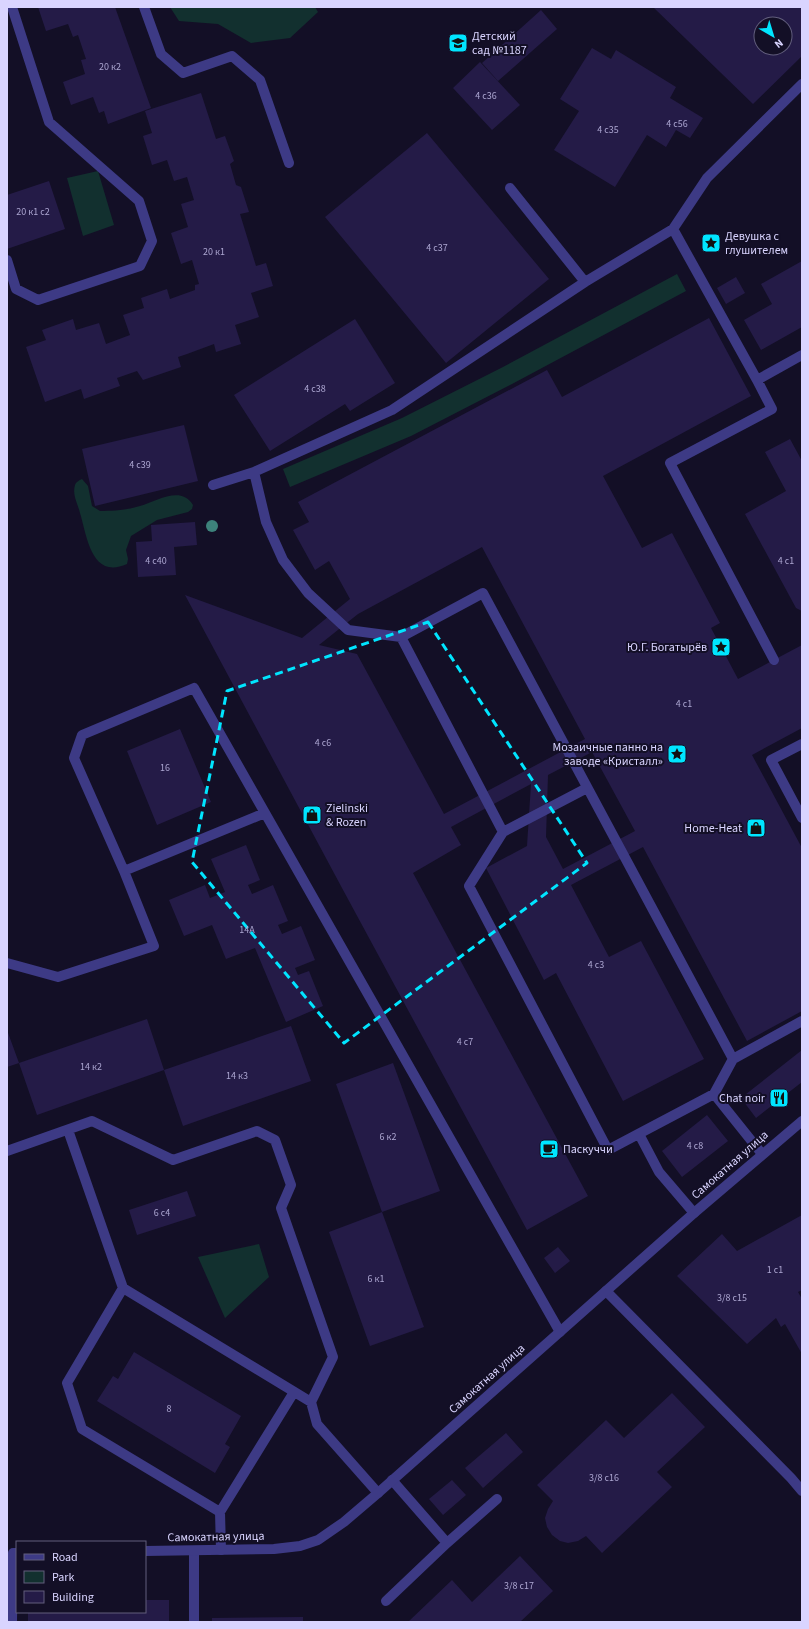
<svg xmlns="http://www.w3.org/2000/svg" width="809" height="1629" font-family="'Source Sans 3',sans-serif">
<style>
.green{fill:#12302f}
.building{fill:#241b47;fill-rule:evenodd}
.lines{fill:none;stroke-linecap:round;stroke-linejoin:round}
.service{stroke:#3d3a85;stroke-width:10}
.minor{stroke:#3d3a85;stroke-width:10}
.tree{fill:#3d827b}
.marked{fill:none;stroke:#00e5ff;stroke-width:3;stroke-dasharray:8 5;stroke-linejoin:round}
.labels{text-anchor:middle;dominant-baseline:central;stroke-width:4;stroke-linejoin:round;paint-order:stroke}
.number-label{font-size:10px;fill:#aca6d1}
.poi-label{font-size:12px;fill:#d9d4ff;stroke:#130f26;text-anchor:start}
.street-label{font-size:12px;fill:#d9d4ff;stroke:#130f26}
</style>
<rect width="100%" height="100%" fill="#130f26"/>
<path class="green" d="M170,7H315L318,12L290,38L251,43L218,24L179,21Z
M98,171L114,225L83,236L67,178Z
M677,274L686,291L512,384L411,436L290,487L283,469L402,418L503,367Z
M82,479L88,486L92,506L100,511C112,511 128,510 140,506C157,501 181,485 193,505L192,509L188,512L157,520L131,536L126,550L128,559L127,564C91,580 87,536 80,513C78,504 72,495 75,485C76,482 78,481 82,479Z
M259,1244L269,1277L225,1318L198,1257Z"/>
<path class="building" d="M38,7H115L151,108L108,124L104,111L99,113L93,97L71,105L63,82L85,74L81,60L86,59L78,35L73,37L68,24L46,31Z
M653,7H802V56L753,104ZM761,24H785V48H761Z
M541,10L557,29L498,81L482,63Z
M592,48L611,59L616,50L676,87L670,98L703,118L690,138L676,130L666,147L647,135L615,187L554,150L579,111L560,99Z
M480,62L520,105L492,130L453,88Z
M201,93L216,139L225,136L234,161L230,164L236,185L241,187L249,212L240,214L256,266L266,263L273,286L251,293L259,317L235,325L241,344L216,352L214,344L187,354L178,357L181,367L143,380L137,371L117,378L120,386L84,399L81,389L45,402L26,347L46,340L42,330L73,319L76,330L99,323L106,344L130,335L123,315L144,308L141,298L167,289L170,299L195,290V285L199,284L192,260L181,264L171,233L188,227L181,204L194,200L187,177L174,181L167,160L152,165L143,136L152,133L145,111Z
M427,133L549,279L446,363L325,217Z
M49,181L65,229L7,249V195Z
M802,261V327L761,350L744,320L772,304L761,284Z
M736,277L745,293L726,304L717,288Z
M709,318L751,396L603,476L642,548L672,533L720,623L711,628L738,679L802,645V728L752,755L802,848V1011L747,1041L643,847L571,885L609,957L641,941L704,1059L623,1101L556,973L544,980L486,868L527,846L531,784L451,827L461,845L413,873L588,1196L527,1230L342,888L185,595L302,638L350,599L329,561L315,570L293,530L309,522L298,502L547,370L562,397ZM482,547L585,739L444,814L357,654L319,645L358,614ZM592,752L635,831L563,869L546,837L548,775Z
M355,319L395,383L350,411L345,404L270,451L234,395Z
M184,425L198,481L95,506L82,449Z
M790,439L802,461V611L796,608L745,514L786,491L765,452Z
M195,522L197,545L174,547L176,575L138,577L136,542L152,541L151,525Z
M180,729L211,802L157,825L127,751Z
M246,845L260,880L248,885L252,894L273,885L288,921L278,925L282,934L301,926L315,960L295,968L298,975L309,971L323,1006L286,1022L255,948L226,959L212,925L184,936L169,900L205,885L210,898L225,892L211,859Z
M147,1019L164,1070L37,1115L19,1063Z
M291,1026L311,1081L183,1126L164,1070Z
M7,1030L19,1063L7,1067Z
M802,1050V1082L756,1118L741,1098Z
M393,1063L440,1191L382,1212L336,1084Z
M707,1115L728,1141L682,1177L662,1151Z
M187,1191L196,1216L137,1235L129,1210Z
M382,1212L424,1327L370,1346L329,1232Z
M802,1215V1290L798,1292L802,1299V1354L785,1324L781,1327L776,1318L747,1344L677,1276L722,1234L737,1251Z
M558,1247L570,1261L555,1273L544,1258Z
M134,1352L241,1416L225,1444L230,1447L215,1473L97,1401L113,1376L118,1379Z
M672,1393L705,1427L657,1472L672,1487L602,1553L586,1536L578,1541L568,1543L560,1541L552,1535L547,1527L545,1518L548,1509L553,1501L537,1485L606,1420L624,1438Z
M506,1433L523,1452L483,1488L465,1468Z
M452,1480L466,1495L443,1515L429,1499Z
M520,1556L553,1591L520,1622H408L452,1580L472,1602Z
M145,1600H169V1622H28V1612H145Z
M303,1617V1622H212V1618Z"/>
<g class="lines">
<path class="service" d="M144,7L161,54L183,73L232,56L260,80L289,163
M802,84L707,178L673,229L757,380L802,355
M510,188L585,282L673,229
M7,260L16,289L38,300L140,266L152,241L139,201L49,122L12,7
M757,380L772,409L670,463L774,660
M254,472L266,522L283,560L308,593L348,630L401,637L483,593L733,1059L802,1021
M213,485L254,472L392,410L585,282
M401,637L503,832L469,886L608,1150L714,1094L733,1059
M802,744L771,760L802,818
M503,832L587,788
M124,871L74,758L82,735L194,688L560,1332
M7,963L58,977L154,946L124,871L265,813
M714,1094L762,1154
M68,1130L123,1288L311,1402
M639,1134L659,1172L694,1213
M7,1151L92,1121L173,1160L257,1131L275,1140L291,1185L281,1208L333,1357L311,1402L317,1424L378,1493
M123,1288L67,1383L82,1429L220,1512L294,1392
M606,1291L791,1478L802,1491
M392,1480L447,1543L497,1499
M220,1512L221,1550
M386,1601L447,1543
M194,1622V1551"/>
<path class="minor" d="M145,1551L274,1549L300,1546L318,1540L344,1522L378,1493L694,1213L802,1121
M12,1622L13,1553H17"/>
</g>
<circle class="tree" cx="212" cy="526" r="6"/>
<path class="marked" d="M428,622L587,863L344,1043L192,862L227,691Z"/>
<defs>
<g id="school-square" transform="scale(1)"><rect x="-9" y="-9" width="18" height="18" rx="4" fill="#00e5ff" stroke="#130f26"/><path d="M0-5L7-2L0 1L-7-2ZM-4 1L0 2.5L4 1V4Q0 6-4 4Z" fill="#111"/></g>
<g id="sight-square" transform="scale(1)"><rect x="-9" y="-9" width="18" height="18" rx="4" fill="#00e5ff" stroke="#130f26"/><path d="M0-6L1.8-2.2L6-1.7L2.9 1.2L3.7 5.4L0 3.3L-3.7 5.4L-2.9 1.2L-6-1.7L-1.8-2.2Z" fill="#111"/></g>
<g id="shop-square" transform="scale(1)"><rect x="-9" y="-9" width="18" height="18" rx="4" fill="#00e5ff" stroke="#130f26"/><path d="M-5-2.5h2.3a2.7 3.5 0 0 1 5.4 0H5L5.5 6h-11ZM-1.5-2.5h3a1.5 2.3 0 0 0-3 0Z" fill="#111"/></g>
<g id="restaurant-square" transform="scale(1)"><rect x="-9" y="-9" width="18" height="18" rx="4" fill="#00e5ff" stroke="#130f26"/><path d="M-5-6h1v4h1v-4h1v4h1v-4h1v5L-1.5 .5V6h-2V.5L-5-1ZM5-6V6H3V1.5H1.5Q1.5-4 5-6Z" fill="#111"/></g>
<g id="cafe-square" transform="scale(1)"><rect x="-9" y="-9" width="18" height="18" rx="4" fill="#00e5ff" stroke="#130f26"/><path d="M-5.5-4.5H6V0H3Q3 3.5 0 3.5H-2.5Q-5.5 3.5-5.5 0ZM3-3.2v2h1.7v-2ZM-6 4.5H4V6H-6Z" fill="#111"/></g>
</defs>
<g fill-rule="evenodd">
<use href="#school-square" x="458" y="43"/>
<use href="#sight-square" x="711" y="243"/>
<use href="#sight-square" x="721" y="647"/>
<use href="#sight-square" x="677" y="754"/>
<use href="#shop-square" x="312" y="815"/>
<use href="#shop-square" x="756" y="828"/>
<use href="#restaurant-square" x="779" y="1098"/>
<use href="#cafe-square" x="549" y="1149"/>
</g>
<g class="labels">
<g class="number-label">
<text x="110" y="67">20 к2</text>
<text x="486" y="96">4 с36</text>
<text x="677" y="124">4 с56</text>
<text x="608" y="130">4 с35</text>
<text x="33" y="212">20 к1 с2</text>
<text x="437" y="248">4 с37</text>
<text x="214" y="252">20 к1</text>
<text x="315" y="389">4 с38</text>
<text x="140" y="465">4 с39</text>
<text x="156" y="561">4 с40</text>
<text x="786" y="561">4 с1</text>
<text x="684" y="704">4 с1</text>
<text x="323" y="743">4 с6</text>
<text x="165" y="768">16</text>
<text x="247" y="930">14А</text>
<text x="596" y="965">4 с3</text>
<text x="465" y="1042">4 с7</text>
<text x="91" y="1067">14 к2</text>
<text x="237" y="1076">14 к3</text>
<text x="388" y="1137">6 к2</text>
<text x="695" y="1146">4 с8</text>
<text x="162" y="1213">6 с4</text>
<text x="775" y="1270">1 с1</text>
<text x="376" y="1279">6 к1</text>
<text x="732" y="1298">3/8 с15</text>
<text x="169" y="1409">8</text>
<text x="604" y="1478">3/8 с16</text>
<text x="519" y="1586">3/8 с17</text>
</g>
<g class="poi-label">
<text x="472" y="36">Детский<tspan x="472" dy="14">сад №1187</tspan></text>
<text x="725" y="236">Девушка с<tspan x="725" dy="14">глушителем</tspan></text>
<text x="707" y="647" text-anchor="end">Ю.Г. Богатырёв</text>
<text x="663" y="747" text-anchor="end">Мозаичные панно на<tspan x="663" dy="14">заводе «Кристалл»</tspan></text>
<text x="326" y="808">Zielinski<tspan x="326" dy="14">&amp; Rozen</tspan></text>
<text x="742" y="828" text-anchor="end">Home-Heat</text>
<text x="765" y="1098" text-anchor="end">Chat noir</text>
<text x="563" y="1149">Паскуччи</text>
</g>
<g class="street-label">
<text transform="translate(730 1165) rotate(-41)">Самокатная улица</text>
<text transform="translate(487 1379) rotate(-42)">Самокатная улица</text>
<text transform="translate(216 1537) rotate(-1)">Самокатная улица</text>
</g>
</g>
<rect width="809" height="1629" fill="none" stroke="#d9d4ff" stroke-width="16"/>
<rect x="16" y="1541" width="130" height="72" fill="#130f26" stroke="#625e7d"/>
<rect x="24" y="1554" width="20" height="6" fill="#3d3a85" stroke="#625e7d"/>
<text x="52" y="1561" font-size="12" fill="#d9d4ff">Road</text>
<rect x="24" y="1571" width="20" height="12" fill="#12302f" stroke="#625e7d"/>
<text x="52" y="1581" font-size="12" fill="#d9d4ff">Park</text>
<rect x="24" y="1591" width="20" height="12" fill="#241b47" stroke="#625e7d"/>
<text x="52" y="1601" font-size="12" fill="#d9d4ff">Building</text>
<g transform="translate(773 36) rotate(142)"><circle r="19" fill="#130f26" stroke="#625e7d"/>
<path d="M0-3L7 15L0 10L-7 15Z" fill="#00e5ff"/>
<text y="-6" font-size="11" font-weight="bold" text-anchor="middle" fill="#d9d4ff">N</text>
</g>
</svg>
